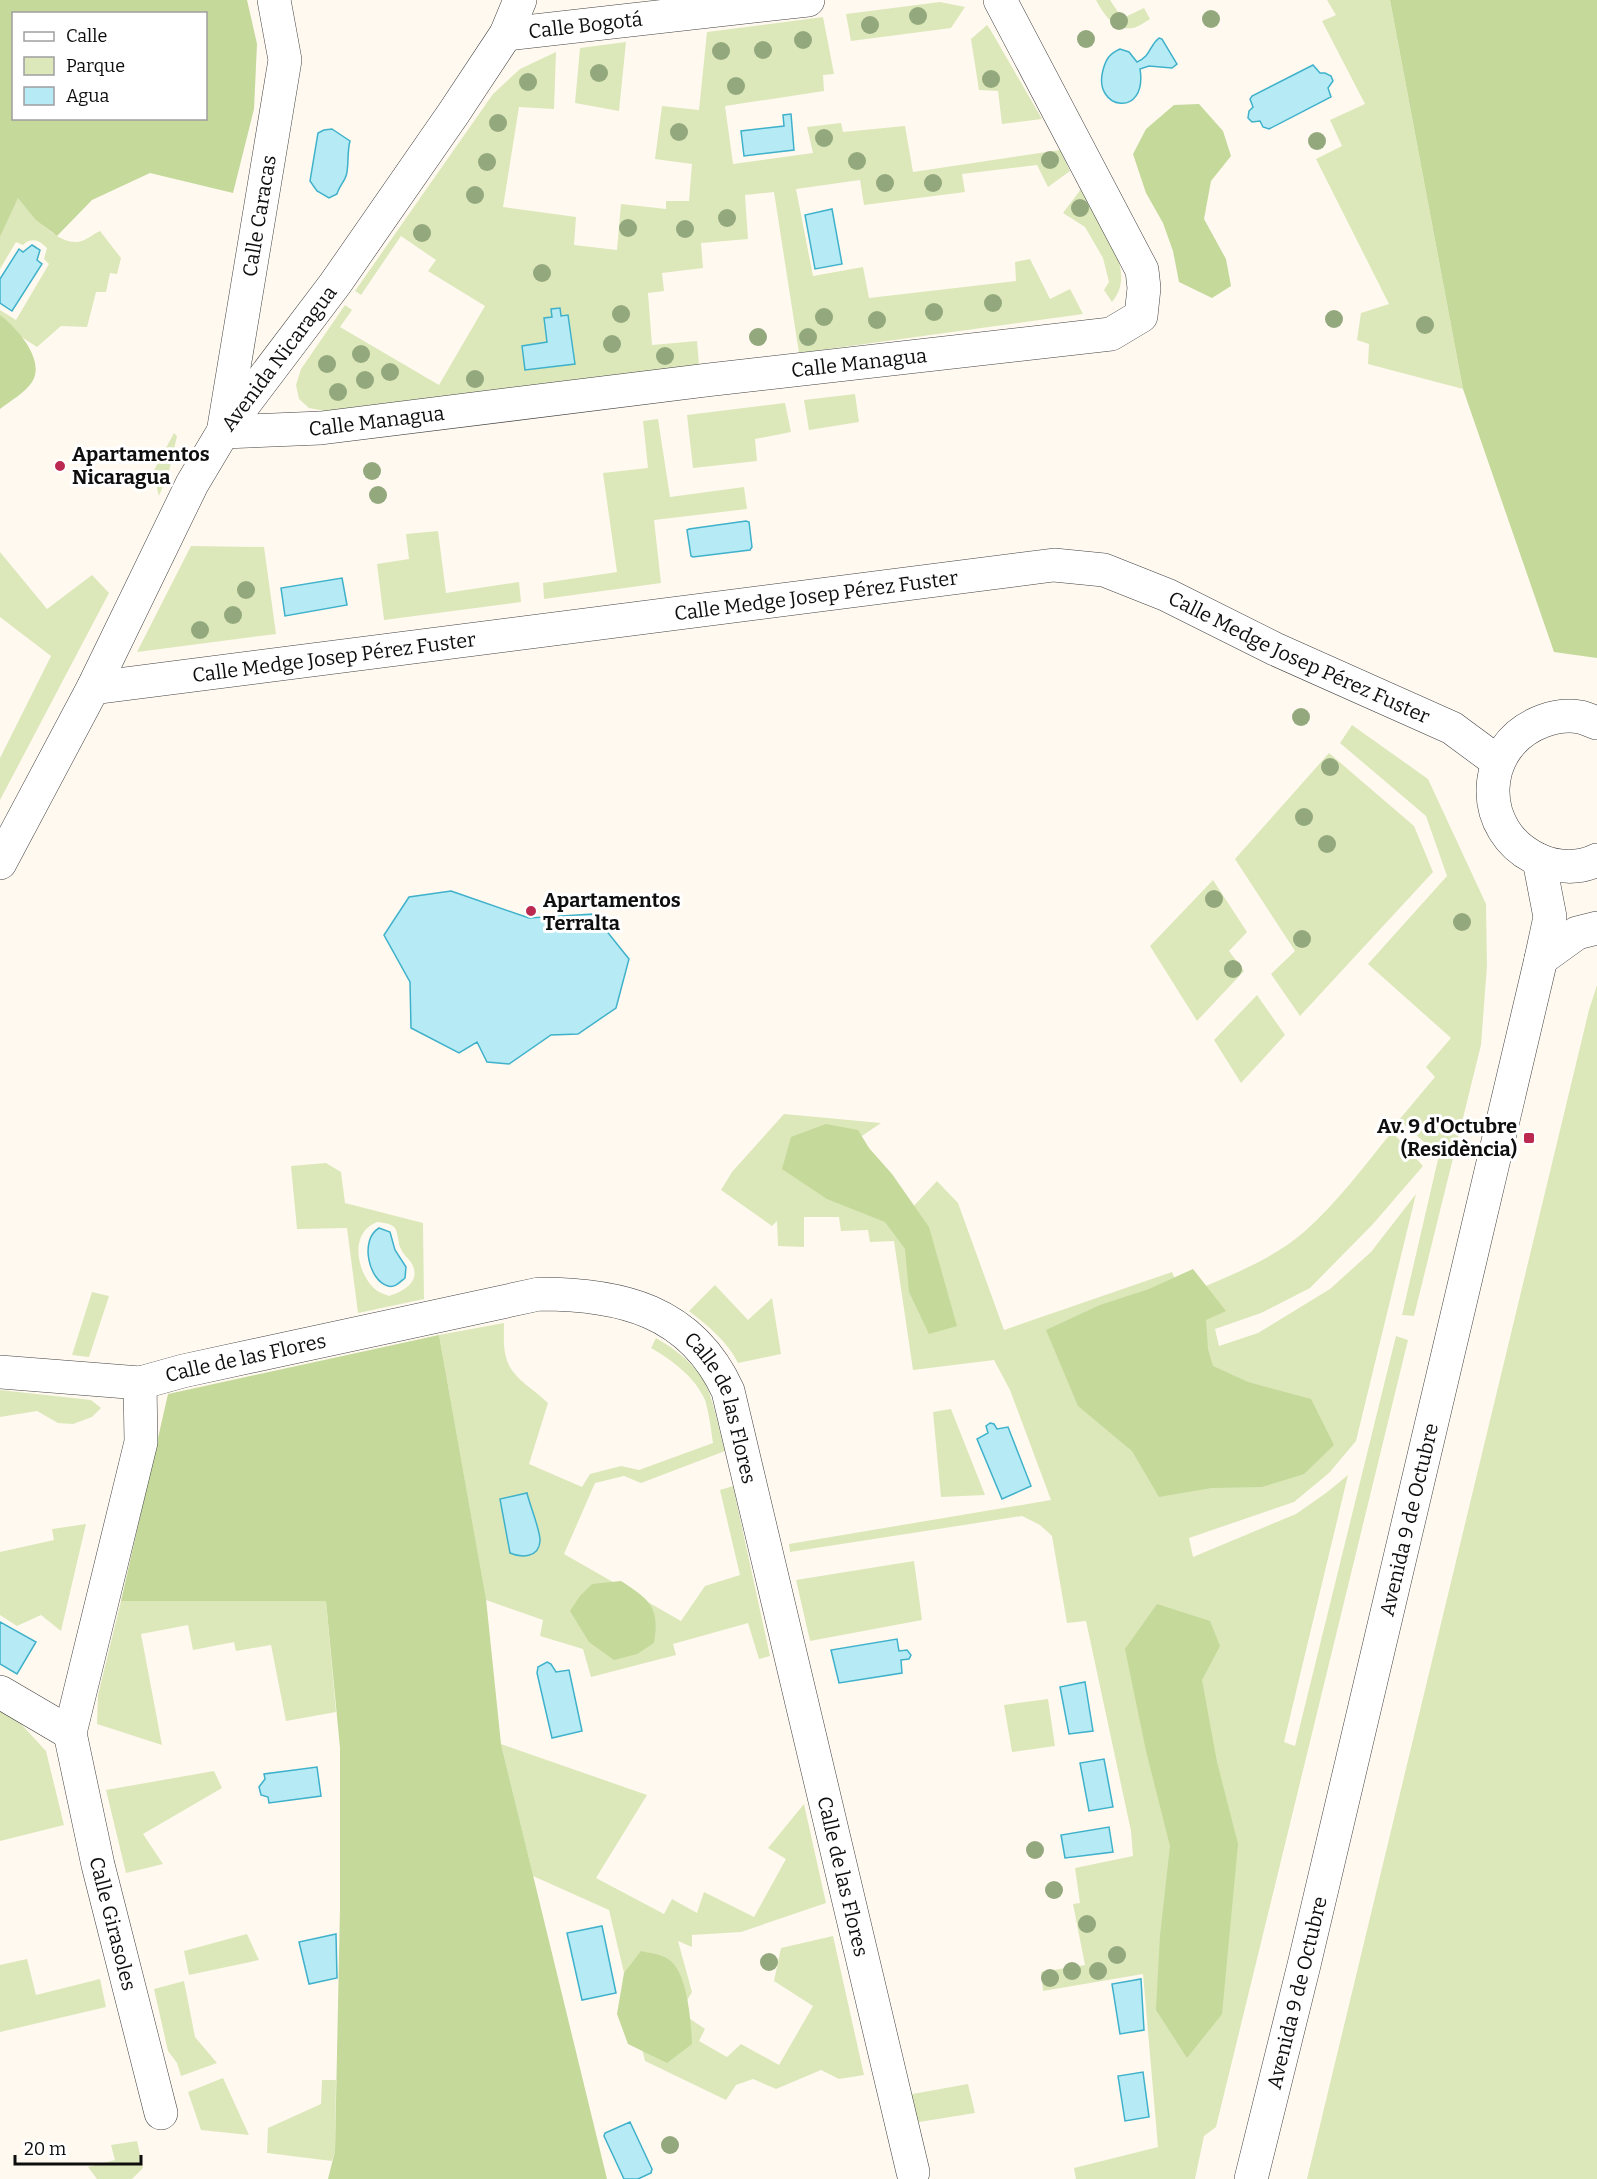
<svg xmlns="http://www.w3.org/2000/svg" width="1597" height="2179" font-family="Bitter,serif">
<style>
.green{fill:#dce8ba;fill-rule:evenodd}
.forest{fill:#c4d99a;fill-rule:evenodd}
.water{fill:#b6ebf5;stroke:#3fb1ca;stroke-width:1.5}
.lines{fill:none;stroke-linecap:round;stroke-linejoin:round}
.street-casing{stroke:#414141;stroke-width:34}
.street{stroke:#fff;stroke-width:33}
.tree{fill:#94a87e}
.poi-dot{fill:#bb2950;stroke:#fff;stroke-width:2}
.labels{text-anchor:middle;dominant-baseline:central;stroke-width:6;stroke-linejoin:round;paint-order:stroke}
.street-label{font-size:20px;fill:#0e0e0e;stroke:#fff}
.poi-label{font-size:20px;font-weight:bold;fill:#0e0e0e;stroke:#fff;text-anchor:start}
</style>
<rect width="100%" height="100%" fill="#fff9f0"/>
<path class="green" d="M1096,0H1110L1120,15L1125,17L1144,8L1150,19C1145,22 1138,27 1133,28C1114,31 1103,13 1096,0Z
M1327,0H1390L1463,389L1368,364L1369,344L1357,340L1361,313L1389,304L1316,159L1342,146L1330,120L1365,104L1322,21L1336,15Z
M940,2L965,7L951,28L851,41L846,14Z
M823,17L834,74L823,75L824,91L725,106L733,164L813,153L807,127L841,123L843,132L905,126L913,172L1060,150L1070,171L1048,187L1037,165L962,174L965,192L864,205L860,180L796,189L813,276L863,267L869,298L1016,281L1015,262L1030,259L1050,299L1070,289L1083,314L799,353L774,192L745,195L748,239L701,243L703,268L662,273L664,291L648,293L652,345L697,341L699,365L330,412L309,408L299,399L296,385L301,369L345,305L352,310L340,327L439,385L485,306L428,271L436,260L401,236L361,295L355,291L493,94L520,69L556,52L554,109L519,107L503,207L576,217L574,245L617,250L621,204L666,209V201H689L692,164L655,159L662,106L699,110L707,32Z
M987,25L990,29L1042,119L1002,124L998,91L979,90L971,39Z
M626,42L619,111L575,103L580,48Z
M1081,189L1118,259C1123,274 1123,289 1112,302L1104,290L1109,282L1103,258L1085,227L1063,213Z
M18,197C31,213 55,244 78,242C86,241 93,234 100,231L121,258L117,274L110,273L106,292H96L87,327L61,326L37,347L0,323V310L16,320L49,264L44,259L47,248C39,240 32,237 23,245L16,242L0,269V237Z
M855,394L859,422L809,430L804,400Z
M785,403L791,432L755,439L757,461L693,468L687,415Z
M658,419L670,497L744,487L747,509L654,520L661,583L544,599L543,583L617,572L603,473L648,468L643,421Z
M174,433L177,436L169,471L159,496L153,472Z
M438,531L446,593L519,582L521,602L384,620L377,564L409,559L406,534Z
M191,546L264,547L276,634L137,652Z
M0,552L47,609L92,575L109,593L0,800V758L51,656L0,617Z
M1352,725L1428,779L1486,904L1487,965L1481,1045L1414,1316L1402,1315L1439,1155L1399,1120L1435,1077L1426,1067L1451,1038L1368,964L1447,876L1426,816L1340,743Z
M1329,753L1414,826L1433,872L1300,1016L1271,974L1295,951L1235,859Z
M1213,880L1247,932L1229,951L1244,971L1197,1021L1150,946Z
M1597,985V2179H1307L1589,1010Z
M1257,995L1285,1035L1241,1083L1214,1040Z
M784,1114L881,1123L856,1140L909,1211L937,1181L958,1203L1004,1330L1172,1272L1182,1296C1224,1278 1269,1262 1304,1232C1337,1203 1364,1166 1392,1132L1423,1166L1373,1224L1310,1288L1261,1313L1215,1329L1219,1346L1258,1333L1330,1289L1371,1252L1416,1194L1356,1441L1329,1473L1294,1502L1189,1538L1193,1557L1296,1514L1326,1493L1348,1475L1284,1742L1295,1746L1396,1336L1408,1340L1216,2127L1204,2136L1195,2179H1076L1074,2168L1158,2147L1143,1974L1043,1991L1041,1972L1085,1965L1073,1904L1080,1903L1075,1868L1133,1856L1131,1831L1086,1621L1067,1623L1052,1536L1040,1525L1022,1516L790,1552L789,1544L1051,1500L1010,1390L994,1360L913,1370L894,1241L870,1242L868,1230L841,1231L839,1217H804V1247L778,1246L777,1221L772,1226L721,1190L732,1172Z
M326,1163L341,1172L345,1203L423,1223L424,1299L358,1313L347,1228L297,1229L291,1166ZM377,1222C405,1224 393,1235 402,1251C405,1257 411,1260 413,1266C420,1283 402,1292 389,1296C385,1294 380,1293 376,1290C357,1274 348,1233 377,1222Z
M715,1285L748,1320L772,1298L781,1354L738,1363C728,1342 707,1325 689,1311Z
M92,1292L109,1296L89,1357L72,1355Z
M504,1323C504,1334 503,1347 506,1357C511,1378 534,1389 548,1403L529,1464L582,1487L590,1474L621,1466L639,1470L713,1443C711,1429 709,1413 705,1400C695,1377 672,1360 651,1348L656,1338C675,1349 698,1366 707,1387C715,1407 719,1430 725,1451L641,1483L624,1476L595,1483L564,1554L681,1621L705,1586L740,1575L720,1490L733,1486L770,1656L759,1659L748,1623L673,1644L676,1655L591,1677L583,1649L540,1636L543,1620L486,1600L439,1335Z
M0,1390L91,1400L101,1408L92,1417L73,1424L58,1423L37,1411L0,1417Z
M951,1409L985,1495L941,1497L933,1412Z
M86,1524L61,1631L41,1615L17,1626L0,1615V1552L54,1540L52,1529Z
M914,1561L922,1620L810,1641L796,1580Z
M121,1601H326L336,1712L286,1721L271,1645L236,1651L234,1642L193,1650L188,1625L141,1634L162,1745L97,1724L98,1695Z
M1048,1699L1055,1746L1012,1752L1004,1705Z
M0,1711L21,1724L46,1751L64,1825L0,1841Z
M501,1744L647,1795L596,1878L664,1914L672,1899L697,1913L704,1892L754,1917L786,1859L768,1848L804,1804L826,1903L741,1932L692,1935V1947L678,1941L692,1992L680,2012L705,2029L699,2041L727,2057L741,2044L779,2065L813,2006L774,1981L781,1948L833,1936L864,2075L839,2079L821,2070L776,2089L753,2079L736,2085L726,2100L645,2061L609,1910L533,1876Z
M214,1771L222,1788L143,1834L163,1864L126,1873L106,1790Z
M247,1934L259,1960L189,1975L184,1951Z
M27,1959L36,1995L100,1979L106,2007L0,2032V1965Z
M184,1981L195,2037L217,2063L181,2076L177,2063L168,2051L154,1989Z
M223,2078L249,2135L201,2130L188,2092Z
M322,2080H336L335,2151L332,2161L267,2153L268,2128L321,2104Z
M968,2084L975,2113L919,2122L910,2111L907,2095Z
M137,2141L143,2168L132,2179H97L88,2167L115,2160L111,2145Z"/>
<path class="forest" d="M0,0H247L257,44L254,109L233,193L150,173L92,200L57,236L36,220L18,198L0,237ZM14,14H206V118H14Z
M1390,0H1597V658L1554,652L1463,389Z
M1199,104L1223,131L1231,156L1211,181L1204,219L1226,259L1231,286L1212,298L1179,282L1173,251L1163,223L1146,193L1133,154L1146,129L1174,105Z
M0,315C17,328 46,360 32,382C25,393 10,401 0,409Z
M826,1124L858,1130L869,1148L892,1174L929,1227L957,1326L929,1334L909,1292L905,1249L885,1222L827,1199L782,1169L791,1137Z
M1193,1269L1226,1311L1206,1320L1208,1349L1213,1366L1248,1382L1311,1399L1334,1445L1304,1474L1262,1487L1211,1488L1159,1497L1132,1451L1078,1406L1046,1330L1100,1305L1149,1289Z
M439,1335L486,1599L501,1744L607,2179H328L335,2151L340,1908V1748L326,1601H121L168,1394Z
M621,1581C650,1600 660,1607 654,1643L637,1654L614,1660L589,1642L570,1611L580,1596L592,1584Z
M1157,1604L1210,1621L1220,1646L1202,1680L1217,1762L1238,1844L1222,2014L1187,2058L1156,2010L1160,1936L1170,1846L1146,1751L1125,1649Z
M641,1951C649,1953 661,1954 668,1959C688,1971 691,2023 692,2044L667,2063L628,2044L617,2014L624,1973Z"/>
<path class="water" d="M1159,38L1162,39L1177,64L1172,68L1149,66L1140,69C1148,119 1092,110 1103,70C1106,59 1109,54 1120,49L1129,52L1137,62C1152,55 1148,47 1159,38Z
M1313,65L1320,73H1325L1331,76L1333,81L1328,88L1331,97L1269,129L1263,127L1260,121L1252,122L1248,118L1249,111L1253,107L1250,99L1252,96Z
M791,114L794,150L744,156L741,131L784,126L783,115Z
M332,129L350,141C347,150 349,169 346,176C344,182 339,187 337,194L329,198L317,191L310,181L318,133L324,130Z
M832,209L842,264L815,269L805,215Z
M32,245L40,250L37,260L42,264L12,311L0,303V279L19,249L23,252Z
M560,308L561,316L568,315L575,364L525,370L522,346L547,342L544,318L552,317L551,309Z
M746,521L749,522L752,547L750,550L693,557L691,556L687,530L689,529Z
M342,578L347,605L285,616L281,588Z
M451,891L529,918L593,914L629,959L616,1008L578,1034L551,1035L509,1064L487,1062L477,1042L459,1053L411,1028L410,982L384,935L409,897Z
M379,1228L390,1232L395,1250L406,1267L405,1278C400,1282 395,1288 388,1286C369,1281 359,1240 379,1228Z
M990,1423L994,1424L997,1429L1008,1427L1031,1486L1002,1499L977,1439L988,1433L986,1426Z
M527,1493C529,1503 541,1532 540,1541C539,1558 521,1558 510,1553L500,1499Z
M0,1622L36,1642L17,1674L0,1664Z
M897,1639L899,1651L907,1650L911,1655L909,1659L901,1660L902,1673L839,1683L831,1650Z
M547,1662L551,1664L556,1672L569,1670L582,1731L552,1738L537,1673L538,1667Z
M1085,1682L1093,1731L1069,1734L1060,1687Z
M1104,1759L1113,1807L1089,1811L1080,1763Z
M317,1767L321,1796L269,1803L268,1797L261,1795L259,1787L265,1779L264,1774Z
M1109,1827L1113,1852L1065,1858L1061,1835Z
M602,1926L616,1993L582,2000L567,1933Z
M336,1934L337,1978L309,1984L299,1942Z
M1141,1979L1144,2030L1120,2034L1112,1984Z
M1143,2072L1149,2117L1125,2121L1118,2076Z
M630,2122L652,2169L651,2173L638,2179H624L604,2136L605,2133Z"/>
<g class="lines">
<g class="street-casing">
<g id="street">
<path id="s1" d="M506,34L808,0"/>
<path id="s2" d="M224,427L285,60L274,0"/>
<path id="s3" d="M223,432L321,428L707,380L1111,334L1141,316L1144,288L1142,270L1000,0"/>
<path id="s4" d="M93,688L1054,565L1104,570L1167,595L1275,649L1452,728L1498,762"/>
<path d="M1597,723C1591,721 1585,718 1580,717C1568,715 1554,717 1543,721C1478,745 1476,832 1539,860C1557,868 1579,869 1597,860"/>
<path id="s5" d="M0,863L93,688L192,484L223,432L335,284L453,114L506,34L520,0"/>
<path d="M1541,959L1577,933L1597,928"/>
<path id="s6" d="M0,1372L140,1383L183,1371L539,1294C620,1294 691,1310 728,1391L913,2172"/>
<path id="s7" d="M140,1383L141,1442L70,1733L98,1865L161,2113"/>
<path d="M0,1692L70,1733"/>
<path id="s8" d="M1251,2179L1304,1965L1541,959L1550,917L1539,860"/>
</g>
</g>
<use href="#street" class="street"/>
</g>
<g class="tree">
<circle cx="918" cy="16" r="9"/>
<circle cx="1211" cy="19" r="9"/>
<circle cx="1119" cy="21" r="9"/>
<circle cx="870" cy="25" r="9"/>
<circle cx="1086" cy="39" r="9"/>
<circle cx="803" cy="40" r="9"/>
<circle cx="763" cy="50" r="9"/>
<circle cx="721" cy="51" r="9"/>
<circle cx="599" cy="73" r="9"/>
<circle cx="991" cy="79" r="9"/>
<circle cx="528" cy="82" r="9"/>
<circle cx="736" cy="86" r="9"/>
<circle cx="498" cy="123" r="9"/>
<circle cx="679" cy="132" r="9"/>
<circle cx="824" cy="138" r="9"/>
<circle cx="1317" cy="141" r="9"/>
<circle cx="1050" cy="160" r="9"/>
<circle cx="857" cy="161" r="9"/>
<circle cx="487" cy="162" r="9"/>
<circle cx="885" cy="183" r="9"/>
<circle cx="933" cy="183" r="9"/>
<circle cx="475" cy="195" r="9"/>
<circle cx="1080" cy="208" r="9"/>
<circle cx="727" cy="218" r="9"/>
<circle cx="628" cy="228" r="9"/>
<circle cx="685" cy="229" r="9"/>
<circle cx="422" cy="233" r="9"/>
<circle cx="542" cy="273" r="9"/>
<circle cx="993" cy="303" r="9"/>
<circle cx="934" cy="312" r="9"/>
<circle cx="621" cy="314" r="9"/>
<circle cx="824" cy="317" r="9"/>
<circle cx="1334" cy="319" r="9"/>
<circle cx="877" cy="320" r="9"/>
<circle cx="1425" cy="325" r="9"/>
<circle cx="758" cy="337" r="9"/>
<circle cx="808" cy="337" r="9"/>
<circle cx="612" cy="344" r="9"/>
<circle cx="361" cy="354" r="9"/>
<circle cx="665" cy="356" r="9"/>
<circle cx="327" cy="364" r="9"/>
<circle cx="390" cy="372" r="9"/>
<circle cx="475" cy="379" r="9"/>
<circle cx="365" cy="380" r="9"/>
<circle cx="338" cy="392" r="9"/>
<circle cx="372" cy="471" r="9"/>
<circle cx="378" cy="495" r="9"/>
<circle cx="246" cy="590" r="9"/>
<circle cx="233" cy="615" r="9"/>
<circle cx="200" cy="630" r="9"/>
<circle cx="1301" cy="717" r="9"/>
<circle cx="1330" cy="767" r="9"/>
<circle cx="1304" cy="817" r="9"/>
<circle cx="1327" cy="844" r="9"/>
<circle cx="1214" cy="899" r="9"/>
<circle cx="1462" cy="922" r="9"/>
<circle cx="1302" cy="939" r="9"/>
<circle cx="1233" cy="969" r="9"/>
<circle cx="1035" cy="1850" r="9"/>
<circle cx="1054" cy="1890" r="9"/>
<circle cx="1087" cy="1924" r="9"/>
<circle cx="1117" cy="1955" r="9"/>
<circle cx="769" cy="1962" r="9"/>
<circle cx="1072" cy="1971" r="9"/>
<circle cx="1098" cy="1971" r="9"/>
<circle cx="1050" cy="1978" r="9"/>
<circle cx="670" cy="2145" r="9"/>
</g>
<g class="poi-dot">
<circle cx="60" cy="466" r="6"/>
<circle cx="531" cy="911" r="6"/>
<rect x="1523" y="1132" width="12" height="12" rx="3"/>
</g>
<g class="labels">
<g class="street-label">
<text stroke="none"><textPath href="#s1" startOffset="80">Calle Bogotá</textPath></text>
<text stroke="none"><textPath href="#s2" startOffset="214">Calle Caracas</textPath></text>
<text stroke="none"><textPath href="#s5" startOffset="578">Avenida Nicaragua</textPath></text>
<text stroke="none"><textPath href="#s3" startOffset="640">Calle Managua</textPath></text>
<text stroke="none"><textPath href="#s3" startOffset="154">Calle Managua</textPath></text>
<text stroke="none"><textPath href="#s4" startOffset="729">Calle Medge Josep Pérez Fuster</textPath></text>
<text stroke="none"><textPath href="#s4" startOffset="243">Calle Medge Josep Pérez Fuster</textPath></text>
<text stroke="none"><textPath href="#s4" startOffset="1233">Calle Medge Josep Pérez Fuster</textPath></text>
<text stroke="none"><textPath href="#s6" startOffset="249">Calle de las Flores</textPath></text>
<text stroke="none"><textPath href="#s6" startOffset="789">Calle de las Flores</textPath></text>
<text stroke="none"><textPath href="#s8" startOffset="678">Avenida 9 de Octubre</textPath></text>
<text stroke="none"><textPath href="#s6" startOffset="1275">Calle de las Flores</textPath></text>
<text stroke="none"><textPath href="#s7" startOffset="554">Calle Girasoles</textPath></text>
<text stroke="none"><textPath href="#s8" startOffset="192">Avenida 9 de Octubre</textPath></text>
</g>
<g class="poi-label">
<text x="72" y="454">Apartamentos<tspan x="72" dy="23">Nicaragua</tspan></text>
<text x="543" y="900">Apartamentos<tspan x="543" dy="23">Terralta</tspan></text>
<text x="1517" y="1126" text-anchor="end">Av. 9 d'Octubre<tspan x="1517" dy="23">(Residència)</tspan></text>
</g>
</g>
<rect x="12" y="12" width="195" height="108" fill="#ffffff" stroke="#9f9f9f" stroke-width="1.5"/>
<rect x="24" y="32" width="30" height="9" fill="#ffffff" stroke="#9f9f9f" stroke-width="1.5"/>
<text x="66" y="42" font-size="18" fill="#0e0e0e">Calle</text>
<rect x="24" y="57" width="30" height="18" fill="#dce8ba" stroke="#9f9f9f" stroke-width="1.5"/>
<text x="66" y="72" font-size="18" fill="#0e0e0e">Parque</text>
<rect x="24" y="87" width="30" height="18" fill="#b6ebf5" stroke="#9f9f9f" stroke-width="1.5"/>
<text x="66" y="102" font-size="18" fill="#0e0e0e">Agua</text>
<path d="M15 2155v9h126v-9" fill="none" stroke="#0e0e0e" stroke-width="3"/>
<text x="24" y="2155" font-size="18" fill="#0e0e0e" stroke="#ffffff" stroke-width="4.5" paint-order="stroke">20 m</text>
</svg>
